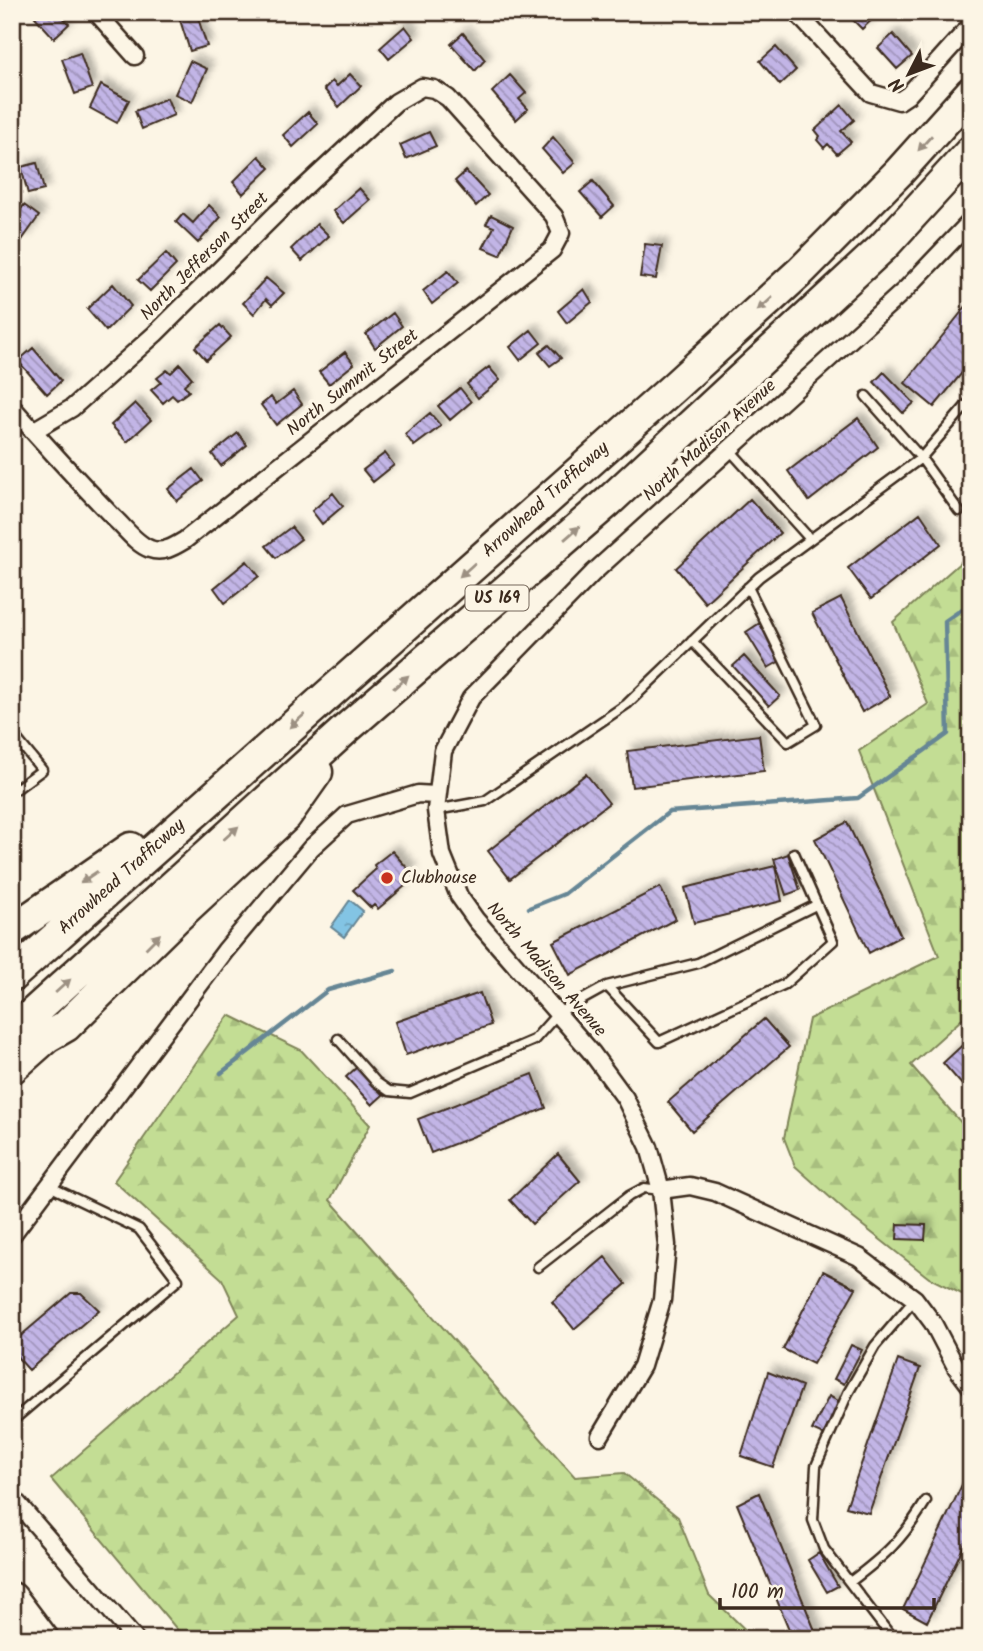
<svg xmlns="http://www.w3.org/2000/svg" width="983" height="1651" font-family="Kalam,sans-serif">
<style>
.forest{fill:url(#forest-firs);stroke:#7f8459;stroke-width:2}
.water{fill:url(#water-ripples);stroke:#668695;stroke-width:2}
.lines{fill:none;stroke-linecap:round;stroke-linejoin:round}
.stream{stroke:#668695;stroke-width:4.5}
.building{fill:url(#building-back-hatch);stroke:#3b2a1e;stroke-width:2;filter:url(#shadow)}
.lane-casing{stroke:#3b2a1e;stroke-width:13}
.street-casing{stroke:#3b2a1e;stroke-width:21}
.highway-casing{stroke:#3b2a1e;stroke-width:35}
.lane{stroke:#fcf5e5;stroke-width:8}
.street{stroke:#fcf5e5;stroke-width:16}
.highway{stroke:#fcf5e5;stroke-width:30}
.oneway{fill:#9c9082}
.poi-dot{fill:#c8321e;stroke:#fcf5e5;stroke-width:2.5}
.labels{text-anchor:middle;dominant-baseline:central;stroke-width:7;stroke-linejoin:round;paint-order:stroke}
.shield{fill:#fcf5e5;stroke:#75675a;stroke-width:2}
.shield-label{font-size:16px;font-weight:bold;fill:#3b2a1e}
.street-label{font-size:18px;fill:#3b2a1e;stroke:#fcf5e5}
.poi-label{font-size:18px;fill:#3b2a1e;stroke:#fcf5e5;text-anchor:start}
</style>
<defs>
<pattern id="forest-firs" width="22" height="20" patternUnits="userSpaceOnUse" patternTransform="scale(1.75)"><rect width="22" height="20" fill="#c3dd94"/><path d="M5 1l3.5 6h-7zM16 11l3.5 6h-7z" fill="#a8be7f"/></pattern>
<pattern id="water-ripples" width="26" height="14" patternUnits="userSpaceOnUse" patternTransform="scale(1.75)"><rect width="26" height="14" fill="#83c4e4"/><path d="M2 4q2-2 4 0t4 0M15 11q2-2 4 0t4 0" fill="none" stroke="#6c9fb8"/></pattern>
<pattern id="building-back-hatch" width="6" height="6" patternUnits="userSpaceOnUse" patternTransform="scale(1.75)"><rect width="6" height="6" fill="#c2b5e6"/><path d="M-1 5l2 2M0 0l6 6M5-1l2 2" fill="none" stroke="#9f93ba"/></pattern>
<filter id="shadow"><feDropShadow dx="6" dy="-6" stdDeviation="3.5" flood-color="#0004"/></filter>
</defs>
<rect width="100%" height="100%" fill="#fcf5e5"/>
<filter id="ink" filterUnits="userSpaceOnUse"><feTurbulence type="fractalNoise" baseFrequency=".0143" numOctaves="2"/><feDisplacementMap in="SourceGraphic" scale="14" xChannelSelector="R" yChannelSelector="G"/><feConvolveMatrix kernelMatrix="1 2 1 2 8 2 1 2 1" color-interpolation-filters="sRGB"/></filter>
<g filter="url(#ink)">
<path class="forest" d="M971,553V1011L911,1065L971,1134V1280L966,1296L929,1278L853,1218L795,1166L784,1138L809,1019L939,956L859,751L928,704L893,622Z
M229,1015L301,1050L370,1125L330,1200L575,1477L624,1473L678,1517L709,1595L755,1639H185L51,1479L239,1315L222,1279L114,1181Z"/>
<path class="water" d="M350,900L363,911L344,937L331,927Z"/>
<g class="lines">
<path class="stream" d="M529,908L564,894L669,812L858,798L948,734L945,621L971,603
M221,1073L328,990L395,971"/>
</g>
<path class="building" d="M40,12H58L69,24L54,38L35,17Z
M182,12H196L207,46L190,51L178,14Z
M845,12H873L876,16L862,29Z
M405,26L414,38L389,59L380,48Z
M463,33L485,60L475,71L451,44Z
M893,34L912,56L897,69L878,48Z
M776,47L796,70L780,85L760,61Z
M80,53L92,88L75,94L62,59Z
M190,61L207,69L192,102L175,94Z
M350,74L361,86L339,107L324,89L332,81L337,86Z
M510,75L526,93L519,99L528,109L516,120L492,92Z
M101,85L129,100L117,123L90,108Z
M167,98L174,115L142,129L135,111Z
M842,105L854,120L841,131L851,142L837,154L828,144L824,148L817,140L820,136L815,130Z
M308,112L318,124L293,147L283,135Z
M429,132L436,146L406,159L400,145Z
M553,137L575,163L563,173L542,149Z
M259,156L270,168L243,194L233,182Z
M37,163L44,190L28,194L21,167Z
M466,171L488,195L476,206L455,181Z
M593,181L614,206L602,217L580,192Z
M359,188L370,200L344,223L333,211Z
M24,205L39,216L22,240L12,233V222Z
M209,205L221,217L198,243L176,222L183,214L193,223Z
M491,215L513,226L500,255L483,248L494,227L486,224Z
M317,224L329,236L302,261L291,249Z
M645,244L662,246L656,279L640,277Z
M166,253L176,265L150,291L138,280Z
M448,271L458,283L432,304L423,291Z
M266,278L284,293L272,305L266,299L254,314L243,303Z
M113,284L131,306L106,331L87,309Z
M584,289L592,302L567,323L558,311Z
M971,300V362L934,407L905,383Z
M393,313L402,326L375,348L366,334Z
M220,325L231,337L206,360L195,347Z
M531,330L541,343L520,360L510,347Z
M549,345L561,358L550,366L539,353Z
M33,348L61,381L47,394L18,361Z
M345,352L354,364L329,384L319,372Z
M180,364L192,378L184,385L189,391L177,400L172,395L163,403L151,390L161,382L157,378L167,370L171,373Z
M489,367L500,380L478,398L467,384Z
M884,372L914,403L903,413L874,382Z
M460,388L471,402L450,420L438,406Z
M293,391L302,404L276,425L261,405L271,397L276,404Z
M135,403L151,420L127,442L111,425Z
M430,413L441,426L414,446L405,434Z
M858,418L878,447L809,501L788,471Z
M238,433L247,445L221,466L212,454Z
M385,453L394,465L373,482L363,470Z
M194,469L203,481L177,501L168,489Z
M333,493L343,506L322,524L312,511Z
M750,499L780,533L705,603L676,568Z
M920,513L941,544L871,599L848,568Z
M291,527L301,539L276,558L266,546Z
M247,561L259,576L225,603L214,588Z
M841,598L890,696L862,712L812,613Z
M760,623L782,660L768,668L746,632Z
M744,656L780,696L769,706L733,666Z
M759,735L764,771L632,787L627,751Z
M586,774L609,803L510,879L488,851Z
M847,822L901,936L869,953L815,839Z
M392,851L410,871L406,875L411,881L378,909L374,905L371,908L353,890L376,869L374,865Z
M788,854L800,890L786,895L774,859Z
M775,866L782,901L694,923L685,888Z
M660,887L676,919L570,975L553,942Z
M480,993L491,1025L406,1055L395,1022Z
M764,1019L789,1047L692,1131L668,1102Z
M971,1037V1093L970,1094L943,1063Z
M357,1067L383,1095L372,1105L346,1077Z
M533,1074L546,1108L431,1153L418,1119Z
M558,1154L580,1181L532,1224L510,1200Z
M898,1224L926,1225L925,1240L897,1239Z
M605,1257L626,1284L574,1329L552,1302Z
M823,1271L856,1288L813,1364L783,1349Z
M71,1293H81L99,1310L29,1370L18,1358L15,1349L18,1338Z
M851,1345L862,1350L844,1384L834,1379Z
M898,1360L920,1368L869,1513L846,1507Z
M768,1372L802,1386L773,1467L741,1456Z
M829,1396L840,1402L823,1435L812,1430Z
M967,1474L971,1476V1531L927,1622L903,1609Z
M759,1493L818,1638L815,1639H793L737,1504Z
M819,1553L838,1586L827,1592L808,1560Z"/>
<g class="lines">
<g class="lane-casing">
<path id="lane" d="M866,396L921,458L959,511
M729,449L810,539
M692,641L788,742L816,725L748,587
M12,733L42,770L12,792
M436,810L485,801L627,704L759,577L921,458L971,400
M607,986L659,1042L785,984L833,941L794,853
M338,1039L376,1082L389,1091L410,1093L534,1040L558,1013L607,986L698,963L816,905
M538,1267L629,1196L644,1188L661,1190
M12,1421L178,1280L139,1229L49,1186
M850,1582C886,1555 902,1540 926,1501
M893,1639L824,1549L813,1520L816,1466L848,1393L875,1346L915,1299"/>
</g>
<g class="street-casing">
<path id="street" d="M96,12L135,56
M796,12L871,93L899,101L908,95L971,25
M12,407C45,445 79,482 114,518C125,528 136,544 150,549C163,554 175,546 185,540L552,250L561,233L554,216L448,98L434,89L422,87L396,102L278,212L155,334L72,408L33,431
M661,1190L690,1186L715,1192L859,1257L915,1299L933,1323L956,1367L971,1387
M12,1235L225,951L311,848L347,815L418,794L436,795
M600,1436L642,1366L662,1300L667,1245L661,1190L649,1147L625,1098L592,1053L476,920L459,896L442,854L436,810L443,751L471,698L593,573L906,289L971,221
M12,1497L135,1639"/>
</g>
<g class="highway-casing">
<path id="highway" d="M12,930L131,848
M12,976L674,387L801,271L899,172L971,92
M12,1032L347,728L608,502L883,247L971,151
M12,1068L47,1037L66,1026L175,919L286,816L317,772
M12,1598L43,1639"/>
</g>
<use href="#lane" class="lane"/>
<use href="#street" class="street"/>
<use href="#highway" class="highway"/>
</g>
<defs><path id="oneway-solid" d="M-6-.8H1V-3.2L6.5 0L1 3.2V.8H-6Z" transform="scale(1.75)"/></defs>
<g class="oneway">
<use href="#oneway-solid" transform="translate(925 143) rotate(132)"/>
<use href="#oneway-solid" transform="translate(765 304) rotate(138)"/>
<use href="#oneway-solid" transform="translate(572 533) rotate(-41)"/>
<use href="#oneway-solid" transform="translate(467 570) rotate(138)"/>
<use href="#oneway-solid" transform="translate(401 682) rotate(-41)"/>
<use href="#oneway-solid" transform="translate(297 721) rotate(138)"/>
<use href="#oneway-solid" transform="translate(231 833) rotate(-42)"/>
<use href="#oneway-solid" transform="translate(89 877) rotate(146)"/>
<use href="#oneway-solid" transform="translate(153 941) rotate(-45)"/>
<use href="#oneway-solid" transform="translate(63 986) rotate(-42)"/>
</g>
</g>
<circle class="poi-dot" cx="387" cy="878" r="7"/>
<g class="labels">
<rect class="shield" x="465.5" y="585.5" width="63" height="25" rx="5"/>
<g class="shield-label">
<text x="497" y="598">US 169</text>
</g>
<g class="street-label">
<text transform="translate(205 257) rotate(-45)">North Jefferson Street</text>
<text transform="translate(353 383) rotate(-38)">North Summit Street</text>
<text transform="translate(710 441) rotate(-42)">North Madison Avenue</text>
<text transform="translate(546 500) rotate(-42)">Arrowhead Trafficway</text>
<text transform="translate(122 877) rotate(-42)">Arrowhead Trafficway</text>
<text transform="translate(546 970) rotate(49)">North Madison Avenue</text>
</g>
<g class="poi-label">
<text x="401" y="878">Clubhouse</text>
</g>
</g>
<rect width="983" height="1651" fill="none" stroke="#fcf5e5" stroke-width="42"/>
<rect x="21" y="21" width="941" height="1609" fill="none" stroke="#3b2a1e" stroke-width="2.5" filter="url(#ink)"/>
<g transform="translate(909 74) rotate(228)" stroke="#fcf5e5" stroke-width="5" paint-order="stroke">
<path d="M0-5L12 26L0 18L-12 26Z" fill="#3b2a1e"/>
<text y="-10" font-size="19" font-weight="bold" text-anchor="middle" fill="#3b2a1e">N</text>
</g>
<path d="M720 1598v10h214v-10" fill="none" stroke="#3b2a1e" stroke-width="3.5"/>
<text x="731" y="1598" font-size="21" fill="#3b2a1e" stroke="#fcf5e5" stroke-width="5" paint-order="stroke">100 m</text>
</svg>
